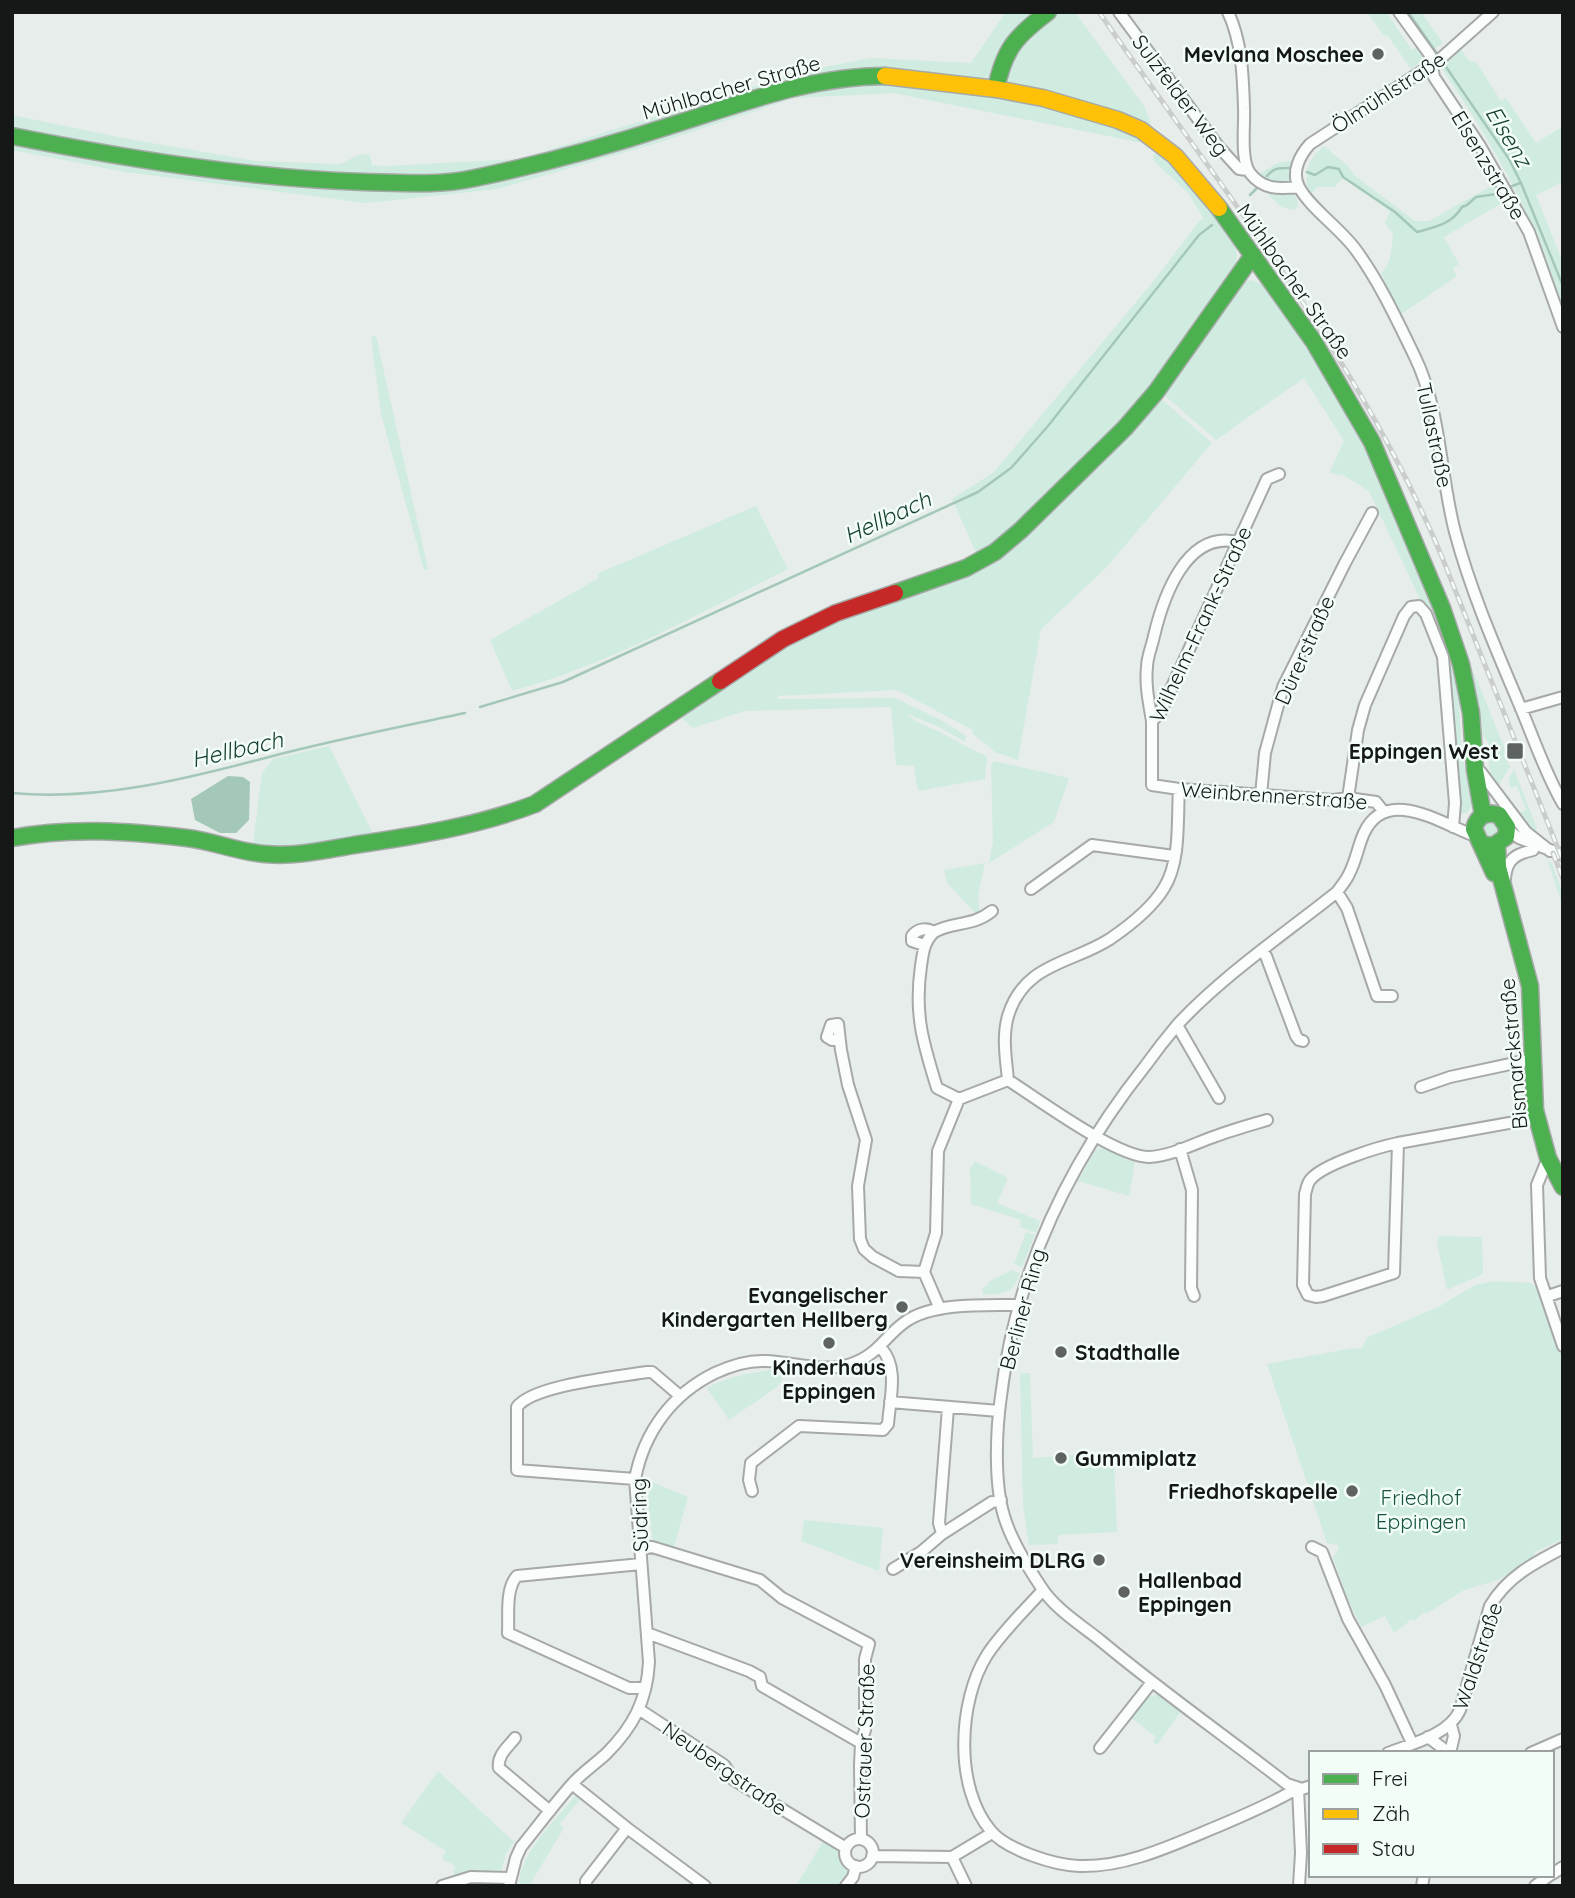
<svg xmlns="http://www.w3.org/2000/svg" width="1575" height="1898" font-family="Quicksand,sans-serif">
<style>
.green{fill:#d0ece0}
.water{fill:#a4c8b8}
.lines{fill:none;stroke-linecap:round;stroke-linejoin:round}
.stream{stroke:#a4c8b8;stroke-width:2.5}
.street-casing{stroke:#a6a9a7;stroke-width:14}
.fast-casing{stroke:#a6a9a7;stroke-width:19}
.slow-casing{stroke:#a6a9a7;stroke-width:19}
.jam-casing{stroke:#a6a9a7;stroke-width:19}
.street{stroke:#fbfcfc;stroke-width:10}
.fast{stroke:#4caf50;stroke-width:16}
.slow{stroke:#ffc107;stroke-width:16}
.jam{stroke:#c62828;stroke-width:16}
.rail-casing{stroke:#cbcdcc;stroke-width:5}
.rail{stroke:#f3fdf8;stroke-width:2.5;stroke-dasharray:8;stroke-linecap:butt}
.poi-dot{fill:#5e6361;stroke:#f3fdf8;stroke-width:2.5}
.labels{text-anchor:middle;dominant-baseline:central;stroke-width:5;stroke-linejoin:round;paint-order:stroke}
.poi-label{font-size:21px;font-weight:bold;fill:#151817;stroke:#f3fdf8;text-anchor:end}
.street-label{font-size:21px;fill:#151817;stroke:#f3fdf8}
.park-label{font-size:21px;fill:#16543f;stroke:#f3fdf8}
.water-label{font-size:23px;font-style:italic;fill:#153f30;stroke:#f3fdf8}
</style>
<rect width="100%" height="100%" fill="#e7edea"/>
<path class="green" d="M1006,12H1075L1144,106L1151,123L1143,143L893,93L795,98L664,141L498,189L366,203L125,172L12,150V115L123,138L256,161L340,164L361,154L370,155L372,165L385,166L519,159L800,72L871,58L971,63Z
M1367,12H1386L1412,50L1418,47L1426,58L1411,69L1387,35L1384,36Z
M1404,12H1421L1443,43L1431,51Z
M1461,49L1469,61L1476,62L1501,101L1506,98L1536,143L1563,126V182L1536,195L1563,263V311C1554,286 1546,259 1536,235C1511,175 1477,121 1441,67Z
M1324,146L1348,166L1355,176L1415,221H1429L1495,184L1504,202L1444,237L1459,264L1453,268L1457,276L1400,315L1381,273C1392,264 1391,248 1393,234L1385,223L1390,211L1343,178L1335,187H1317L1313,192L1309,193C1303,172 1308,159 1324,146Z
M1160,152L1165,154C1183,175 1237,230 1237,256C1237,265 1231,274 1228,282L1160,398L1212,443L1105,569L1041,629L1018,760L995,752L972,733L973,730L897,690L778,696L777,699L895,698L941,720L966,736L965,742L939,727L907,714C916,724 930,727 942,733C957,741 971,750 987,756L985,779L918,791L914,766L896,765L891,707L744,711L693,728L679,716L792,640L978,557L952,499L994,472L1152,283L1200,220L1204,219L1188,193L1155,162L1153,157L1154,154Z
M1293,161L1289,185C1278,184 1264,186 1260,173L1280,162Z
M1290,191L1298,200L1297,208L1294,210L1281,207L1267,193L1283,194Z
M1251,280L1267,286L1340,401L1374,466L1412,551L1458,670L1461,746L1472,805L1467,813H1460L1459,804L1443,648L1369,491L1343,475L1329,473L1344,441L1304,378L1216,440L1162,393L1236,289L1244,282Z
M376,336L428,569L424,570L381,414L371,337Z
M756,506L788,569C699,613 609,665 512,691L490,640L599,578L597,574Z
M1452,618L1506,752L1504,753L1510,767L1498,786L1489,769L1488,742L1483,736Z
M329,746L375,837L290,850L253,845L262,773L273,759Z
M994,761L1069,778L1054,822L989,863L993,842L991,766Z
M1514,769L1537,828L1535,833L1519,813L1526,810L1517,786L1511,788L1508,779Z
M1482 829a9 9 0 1 1 18 0a9 9 0 1 1-18 0Z
M1548,862H1551L1563,893V908Z
M985,863L978,895L980,915L978,916L947,883L944,870Z
M1100,1148H1107L1135,1161L1129,1196L1078,1181L1095,1151Z
M975,1161L1008,1178L997,1203L1040,1221L1036,1233L1020,1227L1021,1220L971,1204L970,1169Z
M1026,1232L1035,1235L1022,1267L1014,1264Z
M1439,1236L1482,1237L1483,1274L1447,1290L1437,1243Z
M1012,1270L1020,1273C1013,1295 1004,1293 983,1295L982,1288L988,1285V1282Z
M1494,1281L1531,1283L1543,1294L1563,1357V1539L1535,1552L1533,1558L1498,1580L1464,1590L1426,1614L1424,1612L1414,1621L1412,1619L1394,1633L1385,1616L1361,1627L1347,1597L1333,1557L1339,1549L1337,1545L1327,1543L1267,1364L1353,1348L1361,1349L1368,1337L1438,1307L1475,1285Z
M771,1370L780,1373L782,1380L777,1387L729,1420L707,1388C727,1377 748,1373 771,1370Z
M1020,1373H1030L1033,1458L1099,1453V1459H1114L1117,1532L1058,1535V1544L1029,1545L1023,1505Z
M650,1481L688,1497L673,1550L653,1544L648,1500Z
M804,1520L883,1528L879,1571L801,1541Z
M1157,1695L1163,1697L1181,1711L1157,1745L1153,1742L1156,1737L1130,1717L1149,1696Z
M438,1771L514,1842L506,1854L500,1875L458,1878L453,1872L456,1866L442,1859L446,1851L401,1823Z
M576,1795L582,1797L560,1824L564,1828L529,1886H522L519,1882C523,1849 556,1820 576,1795Z
M824,1840C842,1852 857,1865 840,1886H796Z"/>
<path class="water" d="M228,776L243,777L250,782L249,820L236,833H220L195,820L191,799Z"/>
<g class="lines">
<path class="stream" d="M1408,12L1438,55
M1442,61L1509,159L1521,183L1563,286
M1307,172L1315,175L1328,167L1339,169L1343,177L1395,212L1417,232C1436,227 1452,224 1462,207L1467,205L1476,197L1496,194
M1267,176C1274,167 1281,168 1291,168
M1510,187L1520,183
M1250,195L1257,188
M480,707L563,682L978,492L1011,468L1048,426L1199,235L1212,225
M12,793C99,801 186,779 269,757C333,740 400,727 465,713"/>
<g class="street-casing">
<path id="street" d="M1119,12L1218,146L1239,169L1248,170
M1228,12C1242,42 1243,76 1244,108C1245,124 1240,160 1250,173C1263,190 1279,189 1299,187
M1399,12L1430,55L1434,77L1480,146L1529,232L1563,327
M1493,12L1439,60L1310,144C1300,155 1291,172 1299,187C1310,208 1341,229 1356,250C1380,283 1397,320 1415,357C1441,411 1440,475 1455,532C1471,592 1496,649 1520,706C1534,739 1545,773 1563,804
M1279,474L1267,479L1160,713L1152,721V785L1179,789L1333,800L1348,798L1376,802L1384,812
M1521,709L1563,697
M1152,721C1149,703 1145,685 1147,667C1147,657 1152,646 1154,636C1163,598 1186,530 1237,542
M1480,771L1526,832L1550,851
M1179,789C1177,820 1181,861 1164,888C1152,908 1129,926 1110,939C1071,964 1024,963 1008,1016C1002,1037 1006,1059 1008,1080C1038,1099 1116,1157 1149,1157C1172,1156 1195,1143 1216,1136C1232,1130 1250,1125 1267,1120
M1261,795L1265,753L1283,687L1345,563L1372,513
M1348,798L1358,730L1365,705L1404,616L1411,607L1419,606L1426,614L1443,657L1455,803L1453,827
M1507,829L1519,838L1563,855
M1505,879C1506,860 1515,854 1533,850
M1031,889L1092,845L1174,856
M1337,892L1347,908L1377,996H1392
M934,932C954,921 972,927 992,911
M924,945L912,941V936C917,929 926,927 934,932C924,942 923,952 921,966C914,1014 923,1043 937,1088L959,1099
M1262,951L1266,956L1296,1036L1299,1040L1303,1041
M1177,1025L1219,1098
M839,1040H832L827,1037L831,1025L838,1024L841,1050L848,1085L866,1140L858,1186L860,1239L864,1249L873,1257L899,1271L924,1272
M1421,1087L1450,1077L1533,1059
M1398,1143C1378,1147 1324,1164 1311,1179C1307,1183 1307,1188 1305,1194L1303,1285L1308,1295L1316,1297L1323,1296L1394,1273L1398,1143L1537,1118
M1180,1149L1192,1190L1191,1288L1194,1296
M1548,1158L1537,1185L1540,1278L1563,1346
M1548,1296L1563,1291
M940,1309L924,1272L936,1233L938,1151L959,1099L1008,1080
M890,1402L999,1411
M635,1479L517,1470V1407C533,1385 617,1377 647,1372H652L679,1395
M752,1491L749,1480L751,1463L799,1426L883,1430L888,1424C890,1398 899,1367 881,1348
M942,1534L992,1502L1001,1500
M1312,1547L1322,1552L1348,1619L1385,1685L1412,1743
M640,1549L652,1547L760,1580L782,1598L869,1644L865,1659V1730L861,1743L860,1765L861,1839
M641,1564L517,1576C505,1589 509,1616 508,1633L629,1688H645
M893,1569L921,1552L942,1534L939,1523L948,1408
M1043,1590C1025,1610 1001,1633 987,1655C958,1701 954,1788 991,1831C1007,1850 1054,1865 1079,1866C1127,1868 1177,1843 1221,1825C1247,1814 1273,1803 1298,1788
M647,1633L749,1671L760,1677L762,1686L861,1743
M640,1710L724,1765L734,1780L846,1848
M1428,1737L1449,1753
M515,1738C508,1747 497,1755 499,1768L550,1811
M1100,1748L1152,1682
M1388,1753C1411,1744 1449,1735 1460,1710L1490,1606C1507,1577 1534,1563 1563,1548
M1450,1753L1454,1736L1451,1725
M1531,1753L1563,1739
M572,1784L627,1828L586,1881V1886
M1311,1786L1302,1789L1287,1784C1225,1736 1161,1691 1101,1641C1081,1625 1055,1609 1041,1587C1027,1566 1011,1540 1004,1516C994,1483 996,1431 1001,1396C1016,1271 1068,1163 1146,1065C1156,1051 1167,1037 1178,1024C1225,974 1283,935 1337,892C1341,886 1346,881 1349,874C1356,861 1358,846 1364,833C1386,785 1442,824 1475,836
M1298,1788L1301,1853L1299,1886
M627,1828L705,1886
M845 1853a14 14 0 1 1 28 0a14 14 0 1 1-28 0Z
M872,1856L952,1857L992,1833
M952,1857L966,1886
M1552,1874L1563,1867
M442,1886L471,1877L509,1878
M509,1886L516,1858L521,1847C538,1826 555,1803 573,1783C583,1772 595,1764 606,1754C633,1727 647,1701 649,1662L635,1479C644,1432 672,1394 715,1373C732,1365 748,1360 766,1361C793,1362 825,1373 851,1364C878,1355 884,1337 905,1322C932,1302 987,1305 1020,1305
M846,1886L853,1877L856,1866
M1422,1886L1424,1875
M1535,1886L1550,1875"/>
</g>
<g class="fast-casing">
<path id="fast" d="M996,89C1004,49 1016,36 1048,12
M12,136C128,159 246,178 364,182C401,183 438,186 475,178C541,164 605,147 669,126C740,104 810,76 885,76
M1219,208L1314,342L1372,442L1442,608L1461,664L1471,713L1475,770L1483,815
M895,593L966,568L995,552L1021,530L1125,428L1156,392L1253,255
M12,838C69,827 129,831 187,838C213,841 238,852 265,854C295,857 325,850 354,845C415,836 478,826 535,804L720,681
M1482,844L1493,846L1506,837L1507,827L1499,815C1486,811 1477,816 1474,829L1494,873
M1497,845L1498,867L1530,986L1535,1110L1548,1158L1563,1187"/>
</g>
<g class="slow-casing">
<path id="slow" d="M885,76L996,89L1043,98L1118,120L1141,130L1175,156L1219,208"/>
</g>
<g class="jam-casing">
<path id="jam" d="M720,681L783,639L836,613L895,593"/>
</g>
<use href="#street" class="street"/>
<use href="#fast" class="fast"/>
<use href="#slow" class="slow"/>
<use href="#jam" class="jam"/>
<g class="rail-casing">
<path id="rail" d="M1099,12C1221,189 1359,357 1442,557L1563,861
M1553,853L1563,879"/>
</g>
<use href="#rail" class="rail"/>
</g>
<g class="poi-dot">
<circle cx="1378" cy="54" r="7"/>
<rect x="1506" y="742" width="18" height="18" rx="3.5"/>
<circle cx="902" cy="1307" r="7"/>
<circle cx="829" cy="1343" r="7"/>
<circle cx="1061" cy="1352" r="7"/>
<circle cx="1061" cy="1458" r="7"/>
<circle cx="1352" cy="1491" r="7"/>
<circle cx="1099" cy="1560" r="7"/>
<circle cx="1124" cy="1592" r="7"/>
</g>
<g class="labels">
<g class="poi-label">
<text x="1364" y="54">Mevlana Moschee</text>
<text x="1499" y="751">Eppingen West</text>
<text x="888" y="1295">Evangelischer<tspan x="888" dy="24">Kindergarten Hellberg</tspan></text>
<text x="1075" y="1352" text-anchor="start">Stadthalle</text>
<text x="829" y="1367" text-anchor="middle">Kinderhaus<tspan x="829" dy="24">Eppingen</tspan></text>
<text x="1075" y="1458" text-anchor="start">Gummiplatz</text>
<text x="1338" y="1491">Friedhofskapelle</text>
<text x="1085" y="1560">Vereinsheim DLRG</text>
<text x="1138" y="1580" text-anchor="start">Hallenbad<tspan x="1138" dy="24">Eppingen</tspan></text>
</g>
<g class="street-label">
<text transform="translate(731 87) rotate(-16)">Mühlbacher Straße</text>
<text transform="translate(1388 92) rotate(-33)">Ölmühlstraße</text>
<text transform="translate(1181 95) rotate(53)">Sulzfelder Weg</text>
<text transform="translate(1489 165) rotate(59)">Elsenzstraße</text>
<text transform="translate(1295 281) rotate(55)">Mühlbacher Straße</text>
<text transform="translate(1435 435) rotate(78)">Tullastraße</text>
<text transform="translate(1200 624) rotate(-65)">Wilhelm-Frank-Straße</text>
<text transform="translate(1304 650) rotate(-66)">Dürerstraße</text>
<text transform="translate(1274 795) rotate(4)">Weinbrennerstraße</text>
<text transform="translate(1513 1054) rotate(-95)">Bismarckstraße</text>
<text transform="translate(1022 1309) rotate(-75)">Berliner Ring</text>
<text transform="translate(639 1515) rotate(-92)">Südring</text>
<text transform="translate(1477 1656) rotate(-71)">Waldstraße</text>
<text transform="translate(864 1741) rotate(-88)">Ostrauer Straße</text>
<text transform="translate(725 1768) rotate(35)">Neubergstraße</text>
</g>
<g class="park-label">
<text x="1421" y="1497">Friedhof<tspan x="1421" dy="24">Eppingen</tspan></text>
</g>
<g class="water-label">
<text transform="translate(1509 136) rotate(59)">Elsenz</text>
<text transform="translate(887 517) rotate(-25)">Hellbach</text>
<text transform="translate(237 749) rotate(-13)">Hellbach</text>
</g>
</g>
<rect width="1575" height="1898" fill="none" stroke="#151817" stroke-width="28"/>
<rect x="1309" y="1751" width="245" height="126" fill="#f3fdf8" stroke="#9aa19e" stroke-width="2"/>
<rect x="1323" y="1774" width="35" height="10" fill="#4caf50" stroke="#9aa19e" stroke-width="2"/>
<text x="1372" y="1786" font-size="21" fill="#151817">Frei</text>
<rect x="1323" y="1809" width="35" height="10" fill="#ffc107" stroke="#9aa19e" stroke-width="2"/>
<text x="1372" y="1821" font-size="21" fill="#151817">Zäh</text>
<rect x="1323" y="1844" width="35" height="10" fill="#c62828" stroke="#9aa19e" stroke-width="2"/>
<text x="1372" y="1856" font-size="21" fill="#151817">Stau</text>
</svg>
